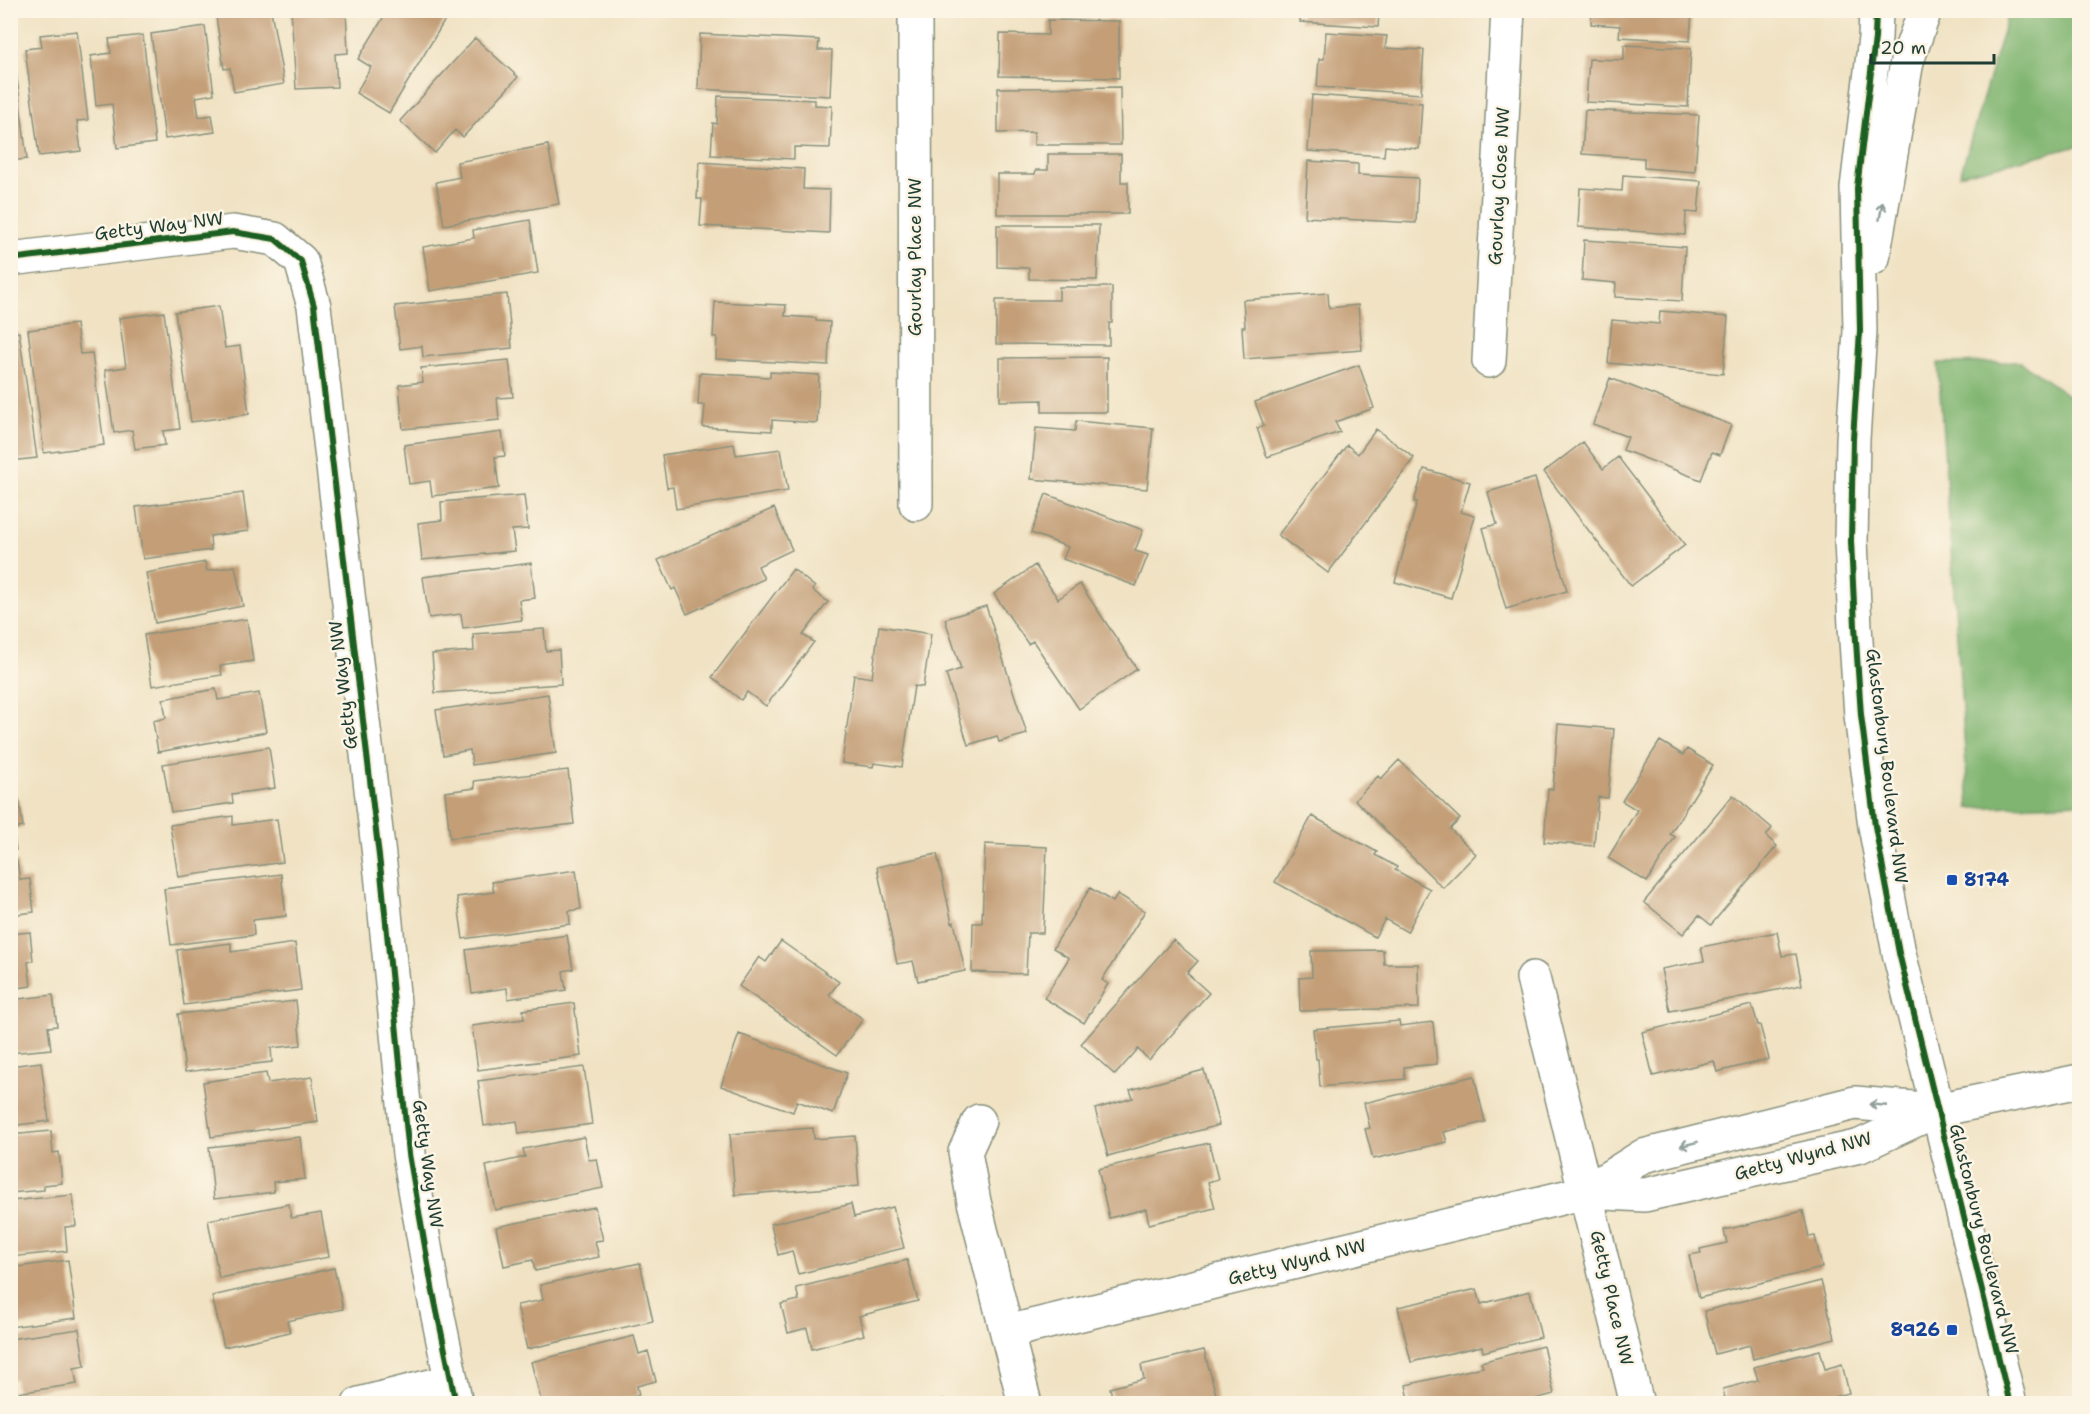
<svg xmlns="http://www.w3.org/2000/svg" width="2090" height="1414" font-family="'Shantell Sans',sans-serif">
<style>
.forest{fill:#80b571;stroke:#507952;stroke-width:1.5}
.building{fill:#c39e77}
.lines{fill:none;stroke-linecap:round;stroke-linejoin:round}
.street-casing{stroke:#88907c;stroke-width:36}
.secondary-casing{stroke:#88907c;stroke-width:36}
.street{stroke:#fff;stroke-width:33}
.secondary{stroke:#fff;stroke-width:33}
.cycleway-casing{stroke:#fcf5e5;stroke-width:10}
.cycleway{stroke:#1b5e20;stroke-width:6}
.oneway{stroke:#8f9e9a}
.transit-dot{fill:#1a4fb4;stroke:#fcf5e5;stroke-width:2}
.labels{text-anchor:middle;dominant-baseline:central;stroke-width:5;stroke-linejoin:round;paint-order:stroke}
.street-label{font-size:18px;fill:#1f3d34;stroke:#fcf5e5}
.transit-label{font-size:18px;font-weight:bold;fill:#164399;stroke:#fcf5e5;text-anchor:start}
</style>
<rect width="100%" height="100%" fill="#fcf5e5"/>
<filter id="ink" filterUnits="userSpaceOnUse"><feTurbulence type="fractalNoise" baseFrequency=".0167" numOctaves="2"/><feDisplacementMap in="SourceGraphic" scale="12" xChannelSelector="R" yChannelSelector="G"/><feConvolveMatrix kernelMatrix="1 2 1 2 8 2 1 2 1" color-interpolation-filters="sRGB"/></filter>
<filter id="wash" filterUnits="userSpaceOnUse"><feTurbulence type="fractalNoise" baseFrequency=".008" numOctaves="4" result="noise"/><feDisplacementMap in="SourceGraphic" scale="24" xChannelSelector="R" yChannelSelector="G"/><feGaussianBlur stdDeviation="1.35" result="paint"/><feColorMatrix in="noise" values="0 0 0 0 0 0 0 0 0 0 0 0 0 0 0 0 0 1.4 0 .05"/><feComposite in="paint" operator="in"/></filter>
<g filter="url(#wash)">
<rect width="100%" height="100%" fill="#f0e2c3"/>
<path class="forest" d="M2009,11H2079V146L1960,175Z
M2021,362L2079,403V803L1969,808L1938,363Z"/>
<g id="blocks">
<path class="building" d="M215,10H271L284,84L234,92L230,68L224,69Z
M291,10H346L348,53L335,54L337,87L296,89Z
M388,10H451L389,113L356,93L371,67L358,59Z
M1301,10H1427V17L1379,14L1378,27L1300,22Z
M1592,10H1692L1690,41L1619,37L1620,26L1591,24Z
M1048,20L1119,21V78L999,76L1000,34L1048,35Z
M205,26L214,94L196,97L199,117L212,115L215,132L165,139L151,34Z
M77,31L88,120L77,121L81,151L39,156L25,49L42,47L40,35Z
M1326,32L1387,36L1385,48L1424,50L1421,94L1317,87L1319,59H1324Z
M700,34L819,40L818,50H832L830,96L698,89Z
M143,35L155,143L117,148L112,104L96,106L91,56L111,53L109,39Z
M475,38L518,77L463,137L455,130L435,153L400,121Z
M1624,45L1691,48L1688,107L1586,102L1589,59L1624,60Z
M13,47L27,159L10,161V48Z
M1120,87L1121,145H1034V132L998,133V88Z
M1312,95L1422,103L1419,149L1385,146L1384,156L1308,151Z
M718,96L815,100V105L832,106L830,148L794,147V159L711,155L713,123L717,124Z
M1585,110L1699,115L1695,172L1644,168V158L1582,154Z
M548,145L559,204L444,225L436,182L460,177L457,162Z
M1048,154H1121V182H1128V214H997V174H1035L1036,170H1048Z
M1308,161L1358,164V175L1418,178L1416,223L1305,217Z
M699,162L804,169L803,189L830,190L829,233L700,226L702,199H697Z
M1623,175L1701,181L1698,213L1686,212L1685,235L1578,227L1580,188L1622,191Z
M530,220L538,273L430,291L423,247L474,238L473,230Z
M997,225H1099L1097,280L1029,279V268L997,267Z
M1584,240L1685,247L1682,301L1615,297L1616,283L1582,280Z
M1059,287H1112V323H1109V345L996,344V300H1059Z
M1328,293L1329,308L1358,305L1362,350L1244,359L1242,327H1245L1243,300Z
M507,294L512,348L423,357L422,346L400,349L395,306Z
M715,302L786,305L785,316L816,318V321L830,322L828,365L716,359L717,337H713Z
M219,306L225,348L240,346L249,414L191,422L175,312Z
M1660,311L1728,317L1723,374L1608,363L1612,320L1659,324Z
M164,312L180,429L163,431L165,445L135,449L132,430L114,433L105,370L126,367L119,318Z
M76,324L80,354L92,353L104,445L44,453L28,330Z
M19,332L37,458L10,461V333Z
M1107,357V412H1042V400L1000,401V358Z
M509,360L513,397L497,398L499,420L403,429L399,385L423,382L421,368Z
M1359,365L1374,408L1335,422L1340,432L1267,457L1257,428L1264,426L1255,402Z
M770,372L819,375L817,423L772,420V431L703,427L705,405H698L700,373L770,377Z
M1610,378L1731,425L1720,455L1712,452L1701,480L1623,450L1628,437L1593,424Z
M1076,421L1153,428L1147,489L1031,479L1036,428L1075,431Z
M1376,429L1414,458L1328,573L1278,535L1347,445L1358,454Z
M502,432L505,456L495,457L499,488L432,496L430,481L409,484L404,445Z
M1583,442L1603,469L1618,457L1685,545L1631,586L1544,472Z
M734,444L736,455L781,449L788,491L676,509L673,487L667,488L662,455Z
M1424,469L1470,482L1461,512L1475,516L1451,598L1395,582L1417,502H1414Z
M1535,478L1567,591L1506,609L1483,528L1497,524L1488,492Z
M243,493L248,531L210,536L211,550L143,559L136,507Z
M1046,494L1143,530L1135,551L1148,555L1136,586L1063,559L1068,547L1031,533Z
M524,495L528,529L512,530L515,551L422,560L418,523L442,520L441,502Z
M774,508L792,550L758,566L764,579L687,614L675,588L672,590L658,560Z
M205,562L207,571L235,566L243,606L155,623L146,573Z
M531,563L535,598L519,600L522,620L463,628L461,614L429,618L423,577Z
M1035,565L1058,599L1080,584L1137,669L1079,709L1033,641L1028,644L994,594Z
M793,569L815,587L812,590L828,602L803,635L814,642L766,706L747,692L741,700L712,677Z
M986,606L1027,734L999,742L997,736L968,745L946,674L961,669L945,619Z
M247,619L253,661L220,666L222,675L152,686L144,635Z
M879,626L931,634L923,687L914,686L902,767L874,763L873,767L842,763L854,675L872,678Z
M544,629L546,651L559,650L561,684L435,693L432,654L474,651L473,634Z
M216,689L218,700L259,693L266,732L158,752L153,721L166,718L163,699Z
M548,694L556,753L472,765L470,750L443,755L436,710Z
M1558,724L1614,729L1608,798L1598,797L1594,846L1544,842L1548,789H1553Z
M1660,741L1683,755L1687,749L1713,765L1670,834L1675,837L1647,882L1608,858L1637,810L1622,801Z
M269,747L275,788L232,794L233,803L171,812L163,764Z
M1399,760L1460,819L1450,829L1476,854L1443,888L1355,800L1378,776L1381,779Z
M10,763L14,782L10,783Z
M568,770L574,824L450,838L445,792L475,788L474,781Z
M1733,795L1772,828L1766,836L1777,846L1711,925L1699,915L1683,934L1644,902Z
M19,798L23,827L13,829L16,850H10V799Z
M233,816V825L277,819L283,862L178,877L170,825Z
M1312,816L1377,852L1375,855L1397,867L1395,870L1430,889L1407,932L1385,919L1375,937L1275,882Z
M985,844L1047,847L1043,933H1028L1026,974L972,972L973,923H982Z
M937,854L952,923L954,922L965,971L918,981L913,961L897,964L877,867Z
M10,861H17L20,880L30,879L34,912L10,915Z
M576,870L581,909L569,911L570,924L463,939L457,897L494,892L492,882Z
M281,874L286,916L253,920L254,935L171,945L164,889Z
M1090,888L1113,902L1118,894L1145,911L1102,980L1108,984L1084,1023L1044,998L1069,958L1053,948Z
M30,932L33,961L28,962L31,986L10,989V934Z
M1777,932L1782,956L1796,954L1802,985L1670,1011L1661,969L1704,961L1701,947Z
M567,935L573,969L563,971L566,990L508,999L507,988L472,993L466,950Z
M1173,940L1198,961L1187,973L1209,993L1149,1060L1138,1049L1115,1075L1081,1044Z
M781,941L839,982L829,995L863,1019L837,1055L739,986L759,957L766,962Z
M231,943V952L295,943L301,990L184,1005L177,950Z
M1383,950L1384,964H1418L1419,1008L1300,1011L1299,978L1312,977L1311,951Z
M53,995L57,1026L48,1027L51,1049L10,1053V1000Z
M296,1001L301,1045L271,1048L272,1062L185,1072L178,1014Z
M574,1003L581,1056L478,1070L472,1026L524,1019L523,1010Z
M1752,1005L1758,1025H1760L1769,1059L1717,1072L1714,1061L1653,1076L1642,1032Z
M1399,1021L1400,1026L1433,1022L1437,1064L1404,1067L1405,1079L1320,1087L1318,1059H1316L1313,1029Z
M739,1034L847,1073L833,1114L797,1101L793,1112L721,1086Z
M41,1062L49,1121L10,1126V1066Z
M584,1067L592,1124L519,1134L517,1121L484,1126L478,1081Z
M1204,1070L1219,1125L1108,1156L1095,1109L1133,1098L1130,1090Z
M266,1073L268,1083L312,1077L318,1122L211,1137L203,1082Z
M1474,1076L1485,1122L1444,1132L1447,1142L1373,1159L1365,1129L1370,1128L1364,1103Z
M813,1128L814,1139L855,1136L859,1186L735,1195L730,1134Z
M51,1131L53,1153L59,1152L62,1183L44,1185V1190L10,1193V1135Z
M300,1137L305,1179L273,1182L274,1192L214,1199L209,1147Z
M584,1137L589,1160L597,1159L603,1188L495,1210L486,1166L525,1157L523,1149Z
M1209,1143L1218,1179L1208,1182L1215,1208L1149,1224L1146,1209L1109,1218L1098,1169Z
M2080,1161V1182H2078L2074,1162Z
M73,1195L76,1226L65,1227L67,1251L10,1257V1201Z
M289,1204L291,1218L321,1213L329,1257L219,1278L208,1220Z
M851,1204L854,1217L893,1207L904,1248L798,1274L792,1251L778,1255L771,1224Z
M595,1207L603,1240L595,1241L599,1257L535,1271L533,1260L504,1266L496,1227Z
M1803,1211L1809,1237L1815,1236L1822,1268L1699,1298L1689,1255L1701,1253L1700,1249L1727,1243L1724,1230Z
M68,1260L76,1318L10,1327V1268Z
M907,1260L918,1301L859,1316L864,1335L812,1349L807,1328L788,1333L781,1304L799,1300L796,1288Z
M640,1263L653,1321L527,1349L517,1305L543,1300L540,1285Z
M334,1268L343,1309L287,1321L290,1332L224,1347L212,1296Z
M1821,1281L1835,1338L1753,1359L1750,1345L1715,1354L1704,1311Z
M1477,1289L1481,1304L1530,1291L1541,1337L1483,1352L1482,1346L1411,1362L1398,1307Z
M79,1329L85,1366L74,1368L77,1384L17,1393L15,1379L10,1380V1339Z
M634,1336L639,1354L648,1351L656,1381L637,1386L639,1395L608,1404H542L531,1362Z
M1543,1346L1554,1394L1515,1404H1410L1406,1385L1483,1367L1481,1362Z
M1204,1350L1218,1402L1211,1404H1114L1110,1388L1144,1379L1141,1365Z
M1820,1350L1825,1369L1842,1364L1849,1393L1833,1397L1834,1404H1726L1723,1389L1758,1380L1754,1367Z
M944,1399L945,1404H929V1403Z"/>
</g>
</g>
<g filter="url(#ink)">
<use href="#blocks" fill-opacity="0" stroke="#88907c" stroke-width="1.5"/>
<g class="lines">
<g class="street-casing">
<path id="street" d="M915,10L916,504
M10,259L233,232L275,239L301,261L314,306L381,873L409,1154L432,1287L456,1404
M1489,361L1508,10
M1533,978L1637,1404
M979,1121L965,1152L974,1202L1025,1404
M1586,1192L1643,1156L1855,1103L1936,1110
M1007,1332L1586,1192L1645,1195L1860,1146L1937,1110
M359,1404L451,1381"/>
</g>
<g class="secondary-casing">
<path id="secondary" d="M1876,10L1875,38L1857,188L1860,331L1853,439L1851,541L1855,626L1861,715L1875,826L1899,953L2010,1404
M1873,258L1907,61L1925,10
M1937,1110L2080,1081"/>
</g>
<use href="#street" class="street"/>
<use href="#secondary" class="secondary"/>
<g class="cycleway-casing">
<path id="cycleway" d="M1876,10L1875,38L1857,188L1860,331L1853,439L1851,541L1855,626L1861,715L1875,826L1899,953L2010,1404
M10,259L233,232L275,239L301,261L314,306L381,873L409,1154L432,1287L456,1404"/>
</g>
<use href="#cycleway" class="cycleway"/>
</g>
<defs><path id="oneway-shaft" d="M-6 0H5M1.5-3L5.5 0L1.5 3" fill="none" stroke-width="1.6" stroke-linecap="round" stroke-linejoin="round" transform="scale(1.5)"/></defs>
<g class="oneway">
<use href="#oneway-shaft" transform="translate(1881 211) rotate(-80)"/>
<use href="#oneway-shaft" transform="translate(1878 1105) rotate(-175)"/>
<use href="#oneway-shaft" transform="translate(1689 1144) rotate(166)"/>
</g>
</g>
<g class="transit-dot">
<rect x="1946" y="874" width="12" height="12" rx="3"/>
<rect x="1946" y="1324" width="12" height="12" rx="3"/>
</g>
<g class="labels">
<g class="street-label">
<text transform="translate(1499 186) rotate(-87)">Gourlay Close NW</text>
<text transform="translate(159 226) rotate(-7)">Getty Way NW</text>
<text transform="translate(915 257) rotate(-90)">Gourlay Place NW</text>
<text transform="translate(343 685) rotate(-97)">Getty Way NW</text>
<text transform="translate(1887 766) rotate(83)">Glastonbury Boulevard NW</text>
<text transform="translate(1803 1156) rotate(-15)">Getty Wynd NW</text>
<text transform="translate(428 1164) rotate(82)">Getty Way NW</text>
<text transform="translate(1984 1239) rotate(76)">Glastonbury Boulevard NW</text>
<text transform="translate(1297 1262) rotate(-14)">Getty Wynd NW</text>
<text transform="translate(1612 1298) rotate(77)">Getty Place NW</text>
</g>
<g class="transit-label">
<text x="1964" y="880">8174</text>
<text x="1940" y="1330" text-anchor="end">8926</text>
</g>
</g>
<rect width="2090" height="1414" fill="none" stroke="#fcf5e5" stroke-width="36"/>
<path d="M1871 54v9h123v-9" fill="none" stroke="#1f3d34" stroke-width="3"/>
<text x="1880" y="54" font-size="18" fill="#1f3d34" stroke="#fcf5e5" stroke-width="4.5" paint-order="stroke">20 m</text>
</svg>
